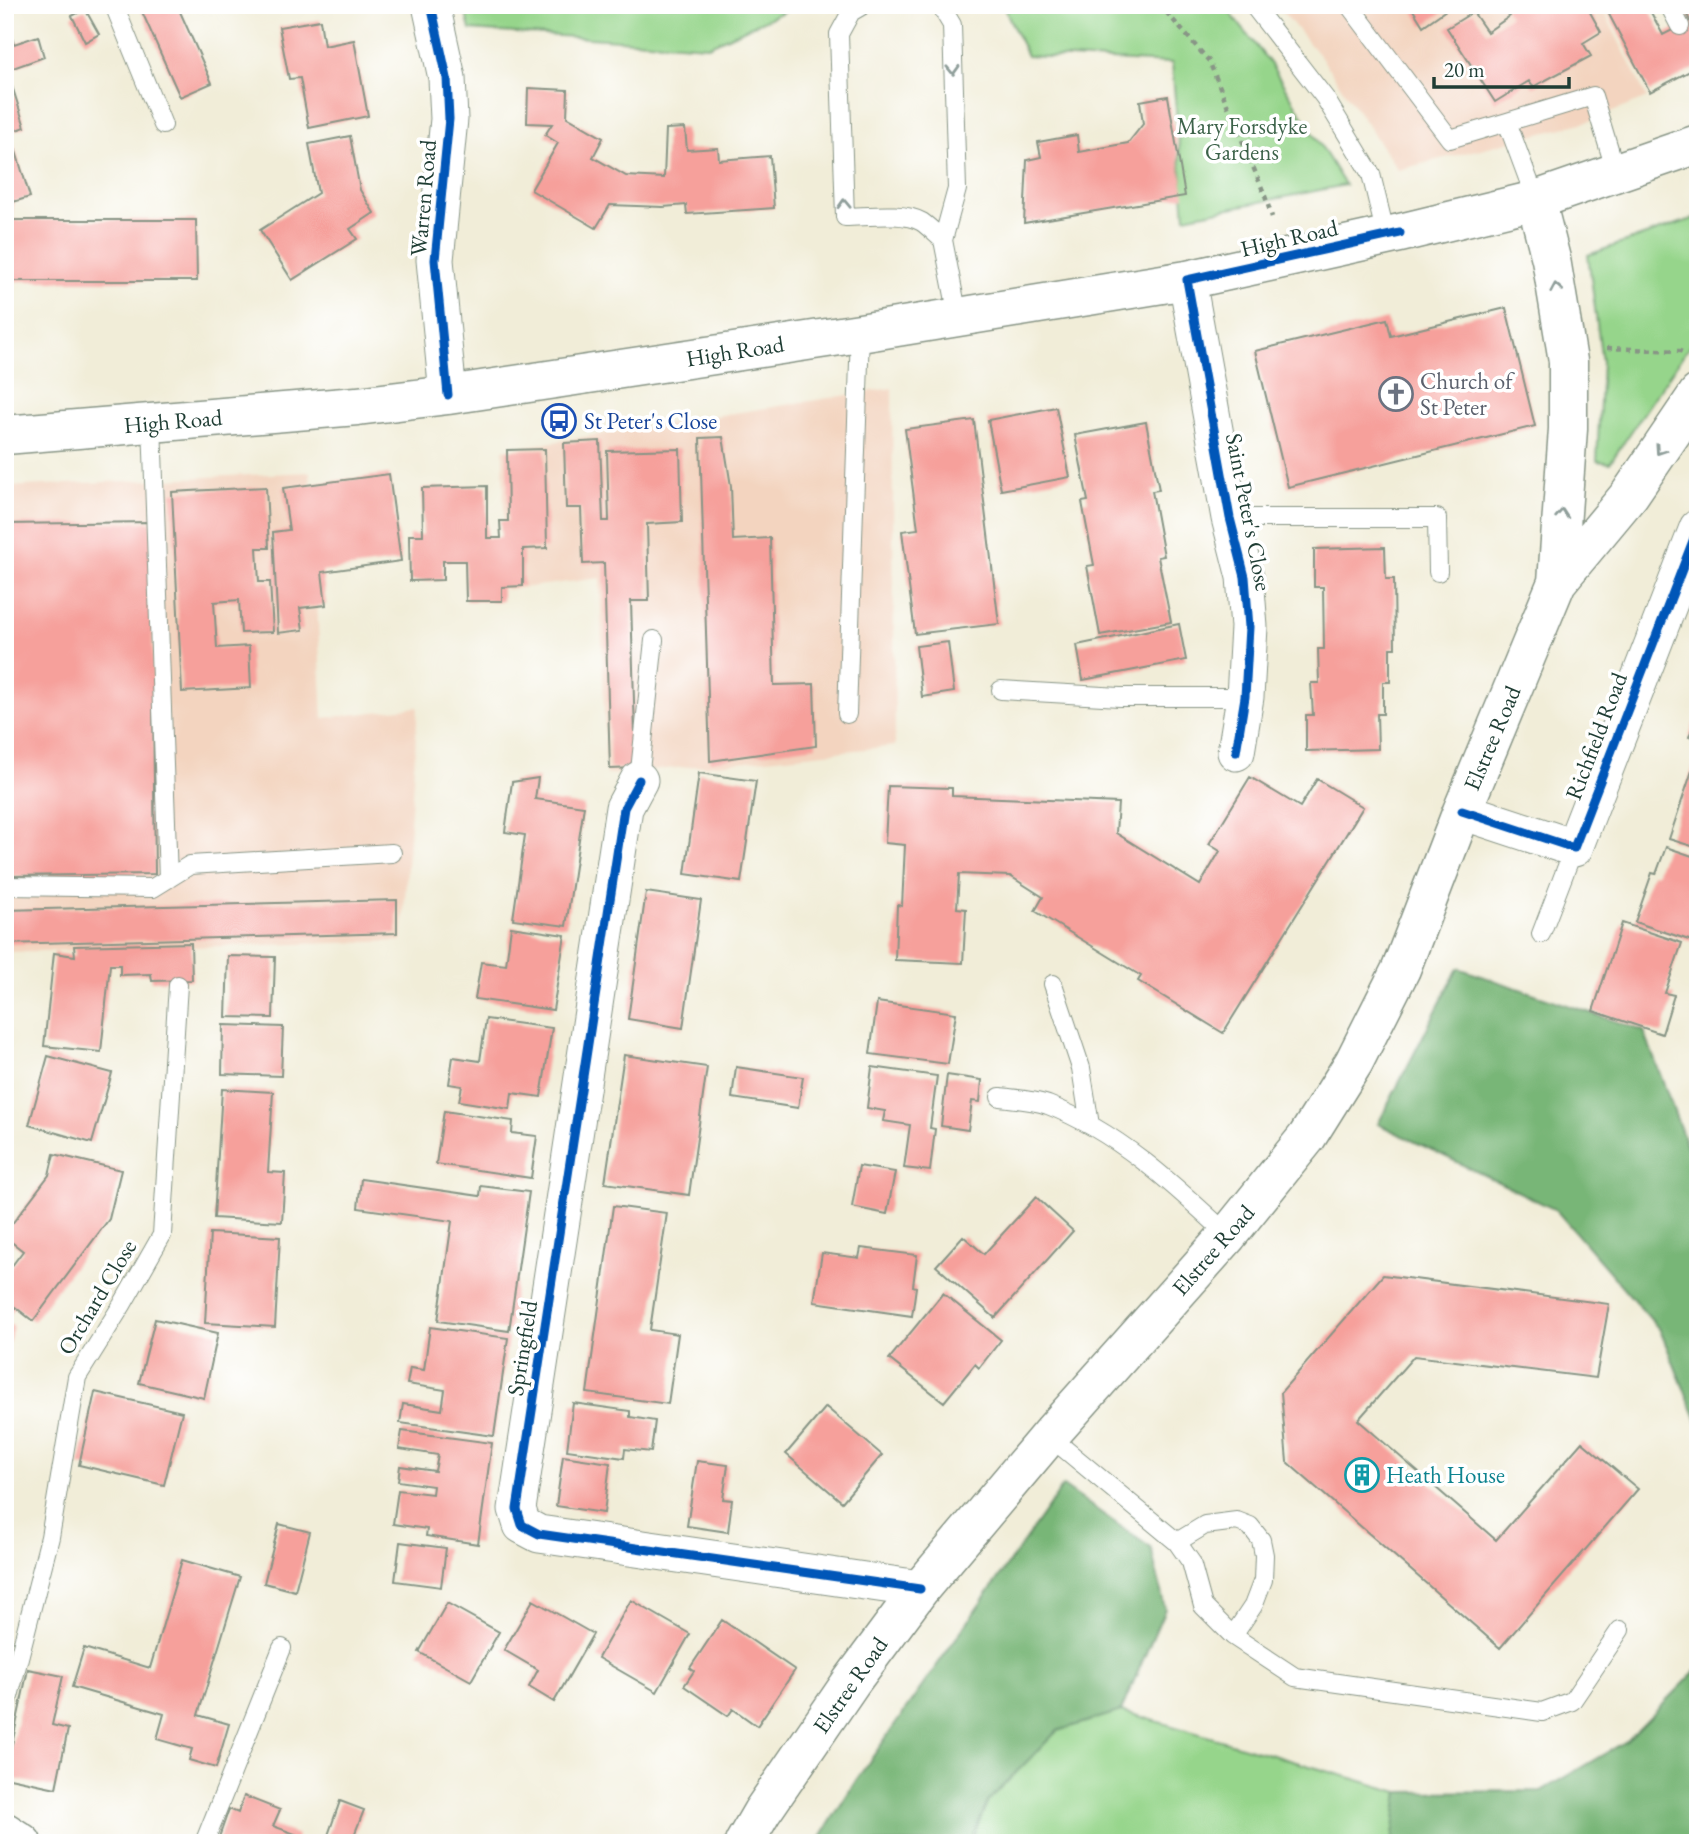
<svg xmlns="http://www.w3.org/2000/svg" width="1703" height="1848" font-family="'EB Garamond',serif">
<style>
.built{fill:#f3d4bf}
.green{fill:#96d58b;stroke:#5a8960;stroke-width:2}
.forest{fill:#78b677;stroke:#4c7a56;stroke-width:2}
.building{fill:#f6a09b}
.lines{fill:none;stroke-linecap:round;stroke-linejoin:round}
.lane-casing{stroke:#889586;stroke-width:20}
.street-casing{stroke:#889586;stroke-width:39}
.secondary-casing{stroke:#889586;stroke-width:41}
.primary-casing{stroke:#889586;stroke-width:41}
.path{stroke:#889586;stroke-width:4.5;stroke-dasharray:5 5;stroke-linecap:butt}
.lane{stroke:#fff;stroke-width:18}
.street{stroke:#fff;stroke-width:37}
.secondary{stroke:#fff;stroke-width:38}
.primary{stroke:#fff;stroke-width:38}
.cycleway-casing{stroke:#fff;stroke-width:13}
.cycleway{stroke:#0057b8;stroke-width:9}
.oneway{stroke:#8f9e9a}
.labels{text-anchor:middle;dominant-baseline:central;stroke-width:7;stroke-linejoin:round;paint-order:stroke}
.park-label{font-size:23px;fill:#3d634a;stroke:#fff}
.street-label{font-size:23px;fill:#1f3d34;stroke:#fff}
.worship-label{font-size:23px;fill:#5b616d;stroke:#fff;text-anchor:start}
.transit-label{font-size:23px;fill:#164399;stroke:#fff;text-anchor:start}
.culture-label{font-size:23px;fill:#0d838f;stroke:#fff;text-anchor:start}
</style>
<rect width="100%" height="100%" fill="#fff"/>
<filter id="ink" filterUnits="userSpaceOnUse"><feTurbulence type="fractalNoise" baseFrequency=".0143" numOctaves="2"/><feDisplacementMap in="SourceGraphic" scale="14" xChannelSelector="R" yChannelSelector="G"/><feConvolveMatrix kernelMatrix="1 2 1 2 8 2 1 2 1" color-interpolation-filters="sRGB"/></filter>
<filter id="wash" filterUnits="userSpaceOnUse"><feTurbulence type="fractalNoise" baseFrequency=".00686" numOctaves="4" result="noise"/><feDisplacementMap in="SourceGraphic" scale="28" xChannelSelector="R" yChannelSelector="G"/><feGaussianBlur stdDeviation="1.57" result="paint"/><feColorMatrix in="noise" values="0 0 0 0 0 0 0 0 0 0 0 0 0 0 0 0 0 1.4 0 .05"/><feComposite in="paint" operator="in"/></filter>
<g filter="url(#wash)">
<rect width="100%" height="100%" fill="#f1edd8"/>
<path class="built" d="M1277,5H1601L1647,98L1590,121L1398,170L1323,60Z
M892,388L895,746L606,775L600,578L505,590L503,450Z
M310,472L323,718L418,707L402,941L5,952V487Z"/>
<path class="green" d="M464,5H798L708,46L470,30Z
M1003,5H1224L1270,63L1345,185L1185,217L1172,63L1027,56Z
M1698,217V333L1610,463L1597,461L1602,362L1588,255Z
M1121,1711L1399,1792L1392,1843H970L988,1801L1057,1731Z"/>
<path class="forest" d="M1458,968L1644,1031L1698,1176V1423L1660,1330L1556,1210L1378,1124Z
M1063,1486L1151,1548L1165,1609L1121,1711L1057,1731L988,1801L970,1843H817L857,1779Z
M1698,1669V1843H1392L1399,1792L1541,1791L1628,1740Z"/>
<g id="blocks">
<path class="building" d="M139,5H177L212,83L180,97Z
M1410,5H1453L1423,26Z
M1503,5H1586L1601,32L1583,43L1591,56L1533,87L1529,81L1495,102L1447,28L1473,12L1487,32L1510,16Z
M1604,5H1647L1663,35L1690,21L1686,12L1698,6V67L1650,92Z
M85,9L99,34L85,42L72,16Z
M6,20L14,44L38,36L44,57L7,70L25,127L10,132L30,197L13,202V220H196L197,281H5Z
M320,20L324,46L354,40L368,116L309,128L300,78L289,79L279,27Z
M528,88L568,90L567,117L603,138L593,157L626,176L664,178L666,129L685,128L687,150L718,148L719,160L770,156L774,208L687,214L686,205L663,207L610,205L596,228L531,190L558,143L545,135L552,124L527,123Z
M1168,96L1185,196L1024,223L1027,160L1041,157L1038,142L1077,135L1079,152L1128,143L1143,124L1140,101Z
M350,136L360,190L374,213L350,229L357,239L292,280L260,230L318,193L309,144Z
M1506,308L1535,426L1288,487L1255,351L1387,319L1391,336Z
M1056,407L1070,477L1001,490L988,420Z
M974,420L999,624L915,634L902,531L918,529L905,429Z
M1146,422L1159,490L1152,491L1164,556L1158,557L1171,622L1100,635L1087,566L1094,565L1082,502L1088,501L1075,435Z
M723,437L731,486L733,540L770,538L774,685L814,684L816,746L710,761L700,438Z
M600,441L603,521H609L607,451L680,449L682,522L647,524L649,601H631L636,768L610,769L604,563L583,564L581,508H566L564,443Z
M545,449L547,548L523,549V586L502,587V601H466L465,561H443V580L410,581L409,535H423L422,488L487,486V538H501L500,521H508L507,450Z
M389,474L401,561L322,572L326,605L300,608L303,630L278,633L273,532L289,530L283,488Z
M266,487L269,548H257L259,582H270L273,632L241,633L239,600L214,602L217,648L249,646L251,688L182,692L172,492Z
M151,522L155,874L5,876V524Z
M1385,547L1386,579H1394L1395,648H1390V682H1383V714H1377L1378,749L1306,751V715H1313L1311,683H1319L1318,649H1324L1323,587H1314V549Z
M1179,624L1186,660L1083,680L1077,645Z
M948,642L954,692L922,697L916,646Z
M1698,713V740L1689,737Z
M1698,753V848L1669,839Z
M699,773L756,781L741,882L685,874Z
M1250,777L1300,807L1317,779L1363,807L1223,1033L1138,981L1141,976L1035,911L1043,897L1010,876L959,874L957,908L966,909L963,963L895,960L897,905L902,906L905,845L885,843L888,786L952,788V796L1118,803L1116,833L1200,885L1220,851L1209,844Z
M538,778L535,799L584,806L566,926L513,919L525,835L505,832L512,782Z
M1666,847L1698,858V943L1635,922L1652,873L1656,874Z
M646,892L701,900L683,1028L628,1019Z
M397,900V933L5,944V910Z
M1622,923L1682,943L1665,993L1674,995L1662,1034L1593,1011Z
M511,927L565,935L553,1010L475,999L481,962L506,965Z
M191,943L192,980L152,981L151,974L120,975V965H110L101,1052L44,1046L54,953L75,956L74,946Z
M228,956L275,957L273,1018L226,1017Z
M877,1002L956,1013L948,1064L870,1054Z
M486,1019L552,1028L541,1097L512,1093L510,1109L459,1101L462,1086L449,1084L453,1057L480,1061Z
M223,1025L283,1027L281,1076L222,1074Z
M624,1055L707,1067L689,1195L605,1183Z
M48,1056L112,1073L92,1143L29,1125Z
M736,1067L803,1077L798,1108L732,1098Z
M872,1067L937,1076L930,1128L935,1129L930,1171L904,1168L910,1125L883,1121L885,1111L867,1108Z
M947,1075L982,1080L980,1102L972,1101L968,1130L941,1126Z
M222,1089L273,1092L268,1172L285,1173L282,1222L214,1218Z
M444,1111L513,1121L512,1133L537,1136L531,1178L436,1164Z
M54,1154L121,1170L109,1219L33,1321L15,1307L9,1315L5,1313V1268L8,1271L23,1251L5,1237V1233L49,1175Z
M859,1166L895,1172L887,1214L852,1207Z
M361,1179L480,1196L481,1186L529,1192L509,1331L438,1321L452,1221L358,1208Z
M1036,1197L1073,1231L995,1318L936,1266L963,1236L984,1254Z
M613,1206L667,1213L650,1330L678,1334L668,1404L587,1393Z
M210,1233L280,1237L275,1327L205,1323Z
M861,1248L917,1255L913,1286L916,1287L912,1316L814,1302L822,1253L859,1258Z
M1383,1275L1609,1304L1596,1378L1414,1356L1358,1420L1496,1540L1582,1442L1638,1489L1500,1648L1287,1462L1281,1392Z
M943,1293L1001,1340L979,1368L975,1364L944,1402L889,1359Z
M155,1319L218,1333L204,1398L139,1383Z
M5,1324L13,1326L6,1356L5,1355Z
M430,1327L508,1338L494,1436L400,1423L403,1404L442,1410L445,1390L407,1384L410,1368L424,1370Z
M95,1392L182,1412L164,1485L79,1465Z
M573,1403L630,1411V1417L655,1421L651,1452L625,1449L624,1458L567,1450Z
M826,1407L882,1455L842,1502L786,1454Z
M402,1431L492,1443L478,1544L426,1536L427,1529L393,1524L398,1490L432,1494L433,1486L398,1481L400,1466L435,1471L438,1455L399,1449Z
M563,1456L610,1463L604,1513L556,1506Z
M697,1461L728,1465L723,1499L732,1500L728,1532L687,1526Z
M279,1524L310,1532L295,1591L264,1583Z
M400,1542L446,1548L441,1587L395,1581Z
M182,1560L240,1577L198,1715L229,1724L216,1768L189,1760L192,1749L157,1739L164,1714L72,1687L84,1648L150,1668Z
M533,1600L593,1634L554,1702L529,1687L538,1670L504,1650Z
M631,1600L690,1634L657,1692L598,1658Z
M447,1603L499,1632L471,1681L419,1652Z
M722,1620L795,1670L757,1726L733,1709L728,1716L684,1686L694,1671L690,1668Z
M28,1669L63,1676L52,1725L68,1729L56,1788L5,1777Z
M244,1796L280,1810L273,1826L298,1835L295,1843H217L229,1809L238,1813Z
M340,1801L364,1810L351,1843L326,1841Z"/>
</g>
</g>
<g filter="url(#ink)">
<use href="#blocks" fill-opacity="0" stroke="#889586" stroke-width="2"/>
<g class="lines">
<g class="lane-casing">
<path id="lane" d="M114,5L163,125
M863,5L851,12L839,34L845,217C866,217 903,211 922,222C929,227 936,234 943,240L957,189L952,25L940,5
M1253,5L1325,98L1371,174L1386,236
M1349,5L1450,139L1507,122L1536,200
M1669,5L1680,26
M1507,122L1593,96L1616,172
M943,240L958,316
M152,423L168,879
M1230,518H1437L1438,572
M1001,690L1120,697H1245
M847,714L860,333
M639,780L654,640
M5,886L153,888L190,865L392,853
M1541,934L1574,848
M1053,984L1081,1068L1090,1125
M1000,1097C1016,1099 1034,1100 1048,1105C1118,1132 1174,1185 1228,1235
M1049,1436L1177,1542L1191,1562L1203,1606L1233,1636L1295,1677L1542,1712L1572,1701L1620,1630
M1177,1542L1205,1525L1237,1521L1250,1526L1261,1540L1264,1555L1263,1580L1253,1606L1233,1636
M5,1712L50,1537L77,1377L122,1305L162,1235L178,985
M204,1843L282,1648"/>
</g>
<g class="street-casing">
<path id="street" d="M431,5L447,78L449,119L435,260L448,395
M1187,280L1230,518L1245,577L1249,627L1245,697L1236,752
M639,780L624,808L517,1509L522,1525L539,1534L920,1589
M1462,811L1574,848L1698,528"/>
</g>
<g class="secondary-casing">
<path id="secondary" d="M5,1832L22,1843"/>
</g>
<g class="primary-casing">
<path id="primary" d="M1536,200L1551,259L1568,361V429L1557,582
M5,435L357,406L448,395L860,333L1187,280L1400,233L1536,200L1698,144
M744,1843L762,1812L851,1682L920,1589L1049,1436L1228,1235L1307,1137L1354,1062L1401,969L1462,811L1557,582L1630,494L1698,394"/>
</g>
<path class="path" d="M1160,5L1209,61L1264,193L1272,217
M1607,348L1680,351L1685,353"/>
<use href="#lane" class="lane"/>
<use href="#street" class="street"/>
<use href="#secondary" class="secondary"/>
<use href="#primary" class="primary"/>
<g class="cycleway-casing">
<path id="cycleway" d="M431,5L447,78L449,119L435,260L448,395
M1236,752L1245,697L1249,627L1245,577L1230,518L1187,280L1400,233
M639,780L624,808L517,1509L522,1525L539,1534L920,1589
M1462,811L1574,848L1698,528"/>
</g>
<use href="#cycleway" class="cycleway"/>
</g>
<defs><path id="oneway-chevron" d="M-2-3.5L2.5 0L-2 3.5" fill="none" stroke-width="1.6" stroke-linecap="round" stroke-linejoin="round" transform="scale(1.75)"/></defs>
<g class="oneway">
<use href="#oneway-chevron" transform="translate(953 70) rotate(88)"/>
<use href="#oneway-chevron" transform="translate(844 204) rotate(-92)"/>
<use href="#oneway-chevron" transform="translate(1556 288) rotate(-100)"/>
<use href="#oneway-chevron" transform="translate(1660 450) rotate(124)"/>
<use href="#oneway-chevron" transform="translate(1562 514) rotate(-86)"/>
</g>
</g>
<defs>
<g id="church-ring" transform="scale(1.75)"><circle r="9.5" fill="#fff" stroke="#6b7280" stroke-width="1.5"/><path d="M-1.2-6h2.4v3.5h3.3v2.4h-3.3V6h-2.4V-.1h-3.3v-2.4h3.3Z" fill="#6b7280"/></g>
<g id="bus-ring" transform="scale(1.75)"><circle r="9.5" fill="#fff" stroke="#1a4fb4" stroke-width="1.5"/><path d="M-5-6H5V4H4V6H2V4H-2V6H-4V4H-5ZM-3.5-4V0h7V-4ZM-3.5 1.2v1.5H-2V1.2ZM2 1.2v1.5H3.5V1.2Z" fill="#1a4fb4"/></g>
<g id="building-ring" transform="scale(1.75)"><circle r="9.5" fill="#fff" stroke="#0f9aa8" stroke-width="1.5"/><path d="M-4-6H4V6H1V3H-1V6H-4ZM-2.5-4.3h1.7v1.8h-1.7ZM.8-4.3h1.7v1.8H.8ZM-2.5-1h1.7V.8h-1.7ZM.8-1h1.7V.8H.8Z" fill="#0f9aa8"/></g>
</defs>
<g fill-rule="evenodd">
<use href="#church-ring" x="1396" y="394"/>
<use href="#bus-ring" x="559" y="421"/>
<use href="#building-ring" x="1362" y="1475"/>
</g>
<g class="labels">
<g class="park-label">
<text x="1242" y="126">Mary Forsdyke<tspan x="1242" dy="26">Gardens</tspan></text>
</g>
<g class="street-label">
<text transform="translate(423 198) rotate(-85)">Warren Road</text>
<text transform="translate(1289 238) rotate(-13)">High Road</text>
<text transform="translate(735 351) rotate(-9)">High Road</text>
<text transform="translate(173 421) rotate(-5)">High Road</text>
<text transform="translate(1249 512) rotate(79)">Saint Peter's Close</text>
<text transform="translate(1596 736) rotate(-69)">Richfield Road</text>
<text transform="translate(1492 738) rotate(-67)">Elstree Road</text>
<text transform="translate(1213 1250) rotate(-49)">Elstree Road</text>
<text transform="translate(97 1297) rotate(-59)">Orchard Close</text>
<text transform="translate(522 1348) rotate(-81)">Springfield</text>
<text transform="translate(850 1685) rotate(-55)">Elstree Road</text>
</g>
<g class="worship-label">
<text x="1420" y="381">Church of<tspan x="1420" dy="26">St Peter</tspan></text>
</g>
<g class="transit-label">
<text x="584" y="421">St Peter's Close</text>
</g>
<g class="culture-label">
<text x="1386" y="1475">Heath House</text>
</g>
</g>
<rect width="1703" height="1848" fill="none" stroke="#fff" stroke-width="28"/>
<path d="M1434 77v10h135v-10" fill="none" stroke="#1f3d34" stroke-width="3.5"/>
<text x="1444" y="77" font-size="21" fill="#1f3d34" stroke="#ffffff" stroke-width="5" paint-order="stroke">20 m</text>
</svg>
